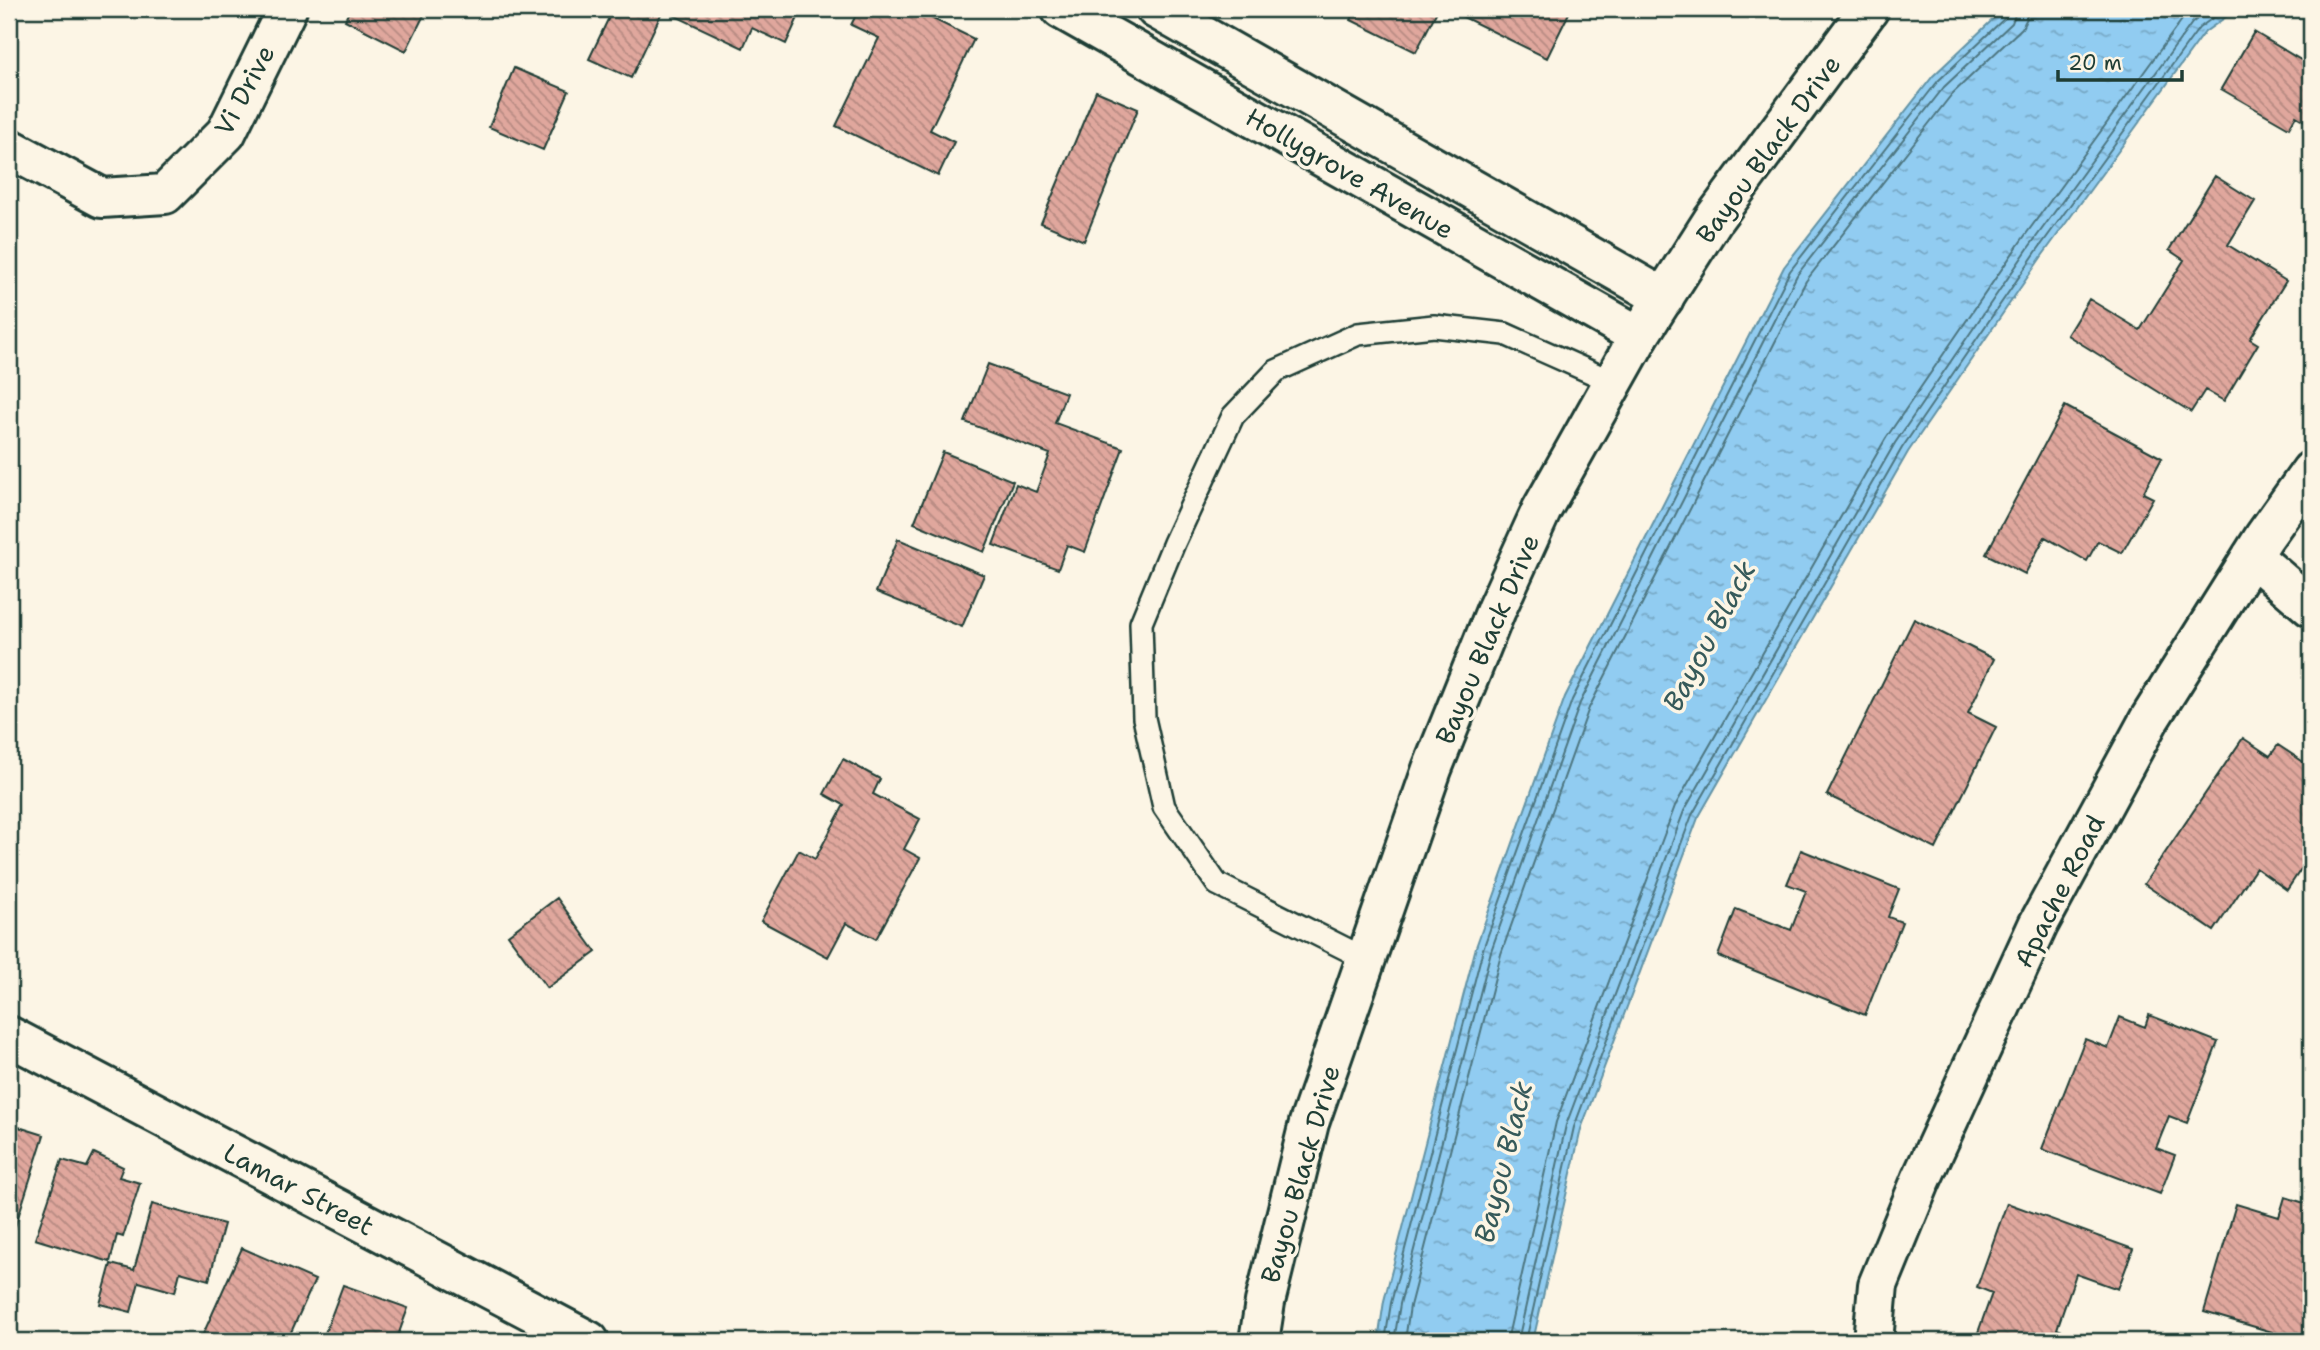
<svg xmlns="http://www.w3.org/2000/svg" width="2320" height="1350" font-family="'Shantell Sans',sans-serif">
<style>
.water{fill:url(#water-ripples);stroke:#6393a5;stroke-width:2}
.lines{fill:none;stroke-linecap:round;stroke-linejoin:round}
.shore{stroke:#4d7680;stroke-width:2}
.building{fill:url(#building-back-hatch);stroke:#1f3d34;stroke-width:2}
.service-casing{stroke:#1f3d34;stroke-width:26}
.minor-casing{stroke:#1f3d34;stroke-width:44}
.secondary-casing{stroke:#1f3d34;stroke-width:44}
.service{stroke:#fcf5e5;stroke-width:21}
.minor{stroke:#fcf5e5;stroke-width:38}
.secondary{stroke:#fcf5e5;stroke-width:38}
.labels{text-anchor:middle;dominant-baseline:central;stroke-width:7;stroke-linejoin:round;paint-order:stroke}
.street-label{font-size:26px;fill:#1f3d34;stroke:#fcf5e5}
.water-label{font-size:28px;font-style:italic;fill:#365a5a;stroke:#fcf5e5}
</style>
<defs>
<pattern id="water-ripples" width="26" height="14" patternUnits="userSpaceOnUse" patternTransform="scale(1.75)"><rect width="26" height="14" fill="#91ccf1"/><path d="M2 4q2-2 4 0t4 0M15 11q2-2 4 0t4 0" fill="none" stroke="#76a7c4"/></pattern>
<pattern id="building-back-hatch" width="6" height="6" patternUnits="userSpaceOnUse" patternTransform="scale(1.75)"><rect width="6" height="6" fill="#e0a79d"/><path d="M-1 5l2 2M0 0l6 6M5-1l2 2" fill="none" stroke="#b58981"/></pattern>
</defs>
<rect width="100%" height="100%" fill="#fcf5e5"/>
<filter id="ink" filterUnits="userSpaceOnUse"><feTurbulence type="fractalNoise" baseFrequency=".0143" numOctaves="2"/><feDisplacementMap in="SourceGraphic" scale="14" xChannelSelector="R" yChannelSelector="G"/><feConvolveMatrix kernelMatrix="1 2 1 2 8 2 1 2 1" color-interpolation-filters="sRGB"/></filter>
<g filter="url(#ink)">
<path class="water" d="M2004,9H2237L2205,32L2042,256L1908,452L1698,818L1581,1129L1533,1341H1378L1384,1301L1476,947L1565,697L1784,267L1933,76Z"/>
<g class="lines">
<path class="shore" d="M1385,1341L1391,1303L1483,949L1572,700L1790,271L1938,81L2006,17L2008,9
M1394,1341L1400,1304L1491,951L1580,703L1797,275L1944,87L2012,23L2017,9
M1405,1341L1410,1306L1501,954L1589,708L1806,281L1952,94L2022,28L2027,18V9
M1507,1341L1556,1122L1675,806L1886,438L2021,241L2184,17L2192,9
M1518,1341L1566,1125L1684,811L1895,443L2029,247L2192,23L2210,9
M1526,1341L1574,1127L1692,815L1902,448L2036,252L2199,28L2225,9"/>
</g>
<path class="building" d="M350,9H427L406,51L345,20Z
M613,9H796L801,11L786,44L752,28L743,48L663,10L631,78L589,59Z
M859,9H913L974,39L930,130L954,142L938,176L836,126L879,38L851,25Z
M1356,9H1438L1416,52L1351,20Z
M1447,9H1571L1547,58Z
M2254,32L2306,63L2311,54V125L2296,116L2289,128L2221,89Z
M514,68L569,91L543,150L489,127Z
M1096,91L1138,109L1084,241L1041,223Z
M2215,176L2255,201L2228,245L2286,281L2250,339L2258,344L2224,401L2205,390L2191,412L2067,335L2089,299L2140,330L2184,260L2169,250Z
M988,364L1066,393L1055,423L1123,448L1085,552L1067,545L1058,569L993,545L1016,484L1036,492L1050,454L965,422Z
M2065,406L2162,458L2143,493L2153,498L2122,553L2098,541L2087,561L2045,537L2025,574L1986,554Z
M943,452L1013,481L984,552L914,523Z
M898,539L984,575L962,627L876,592Z
M1914,619L1994,659L1968,713L1996,727L1936,849L1827,795Z
M2243,738L2270,756L2278,745L2311,767V854L2287,890L2256,868L2214,931L2144,884Z
M843,759L880,779L873,794L920,819L904,849L920,858L876,939L846,923L828,957L761,921L799,850L815,859L844,805L824,794Z
M1801,850L1899,889L1888,917L1902,922L1865,1015L1718,956L1736,909L1791,930L1806,891L1787,884Z
M557,898L596,952L547,988L508,935Z
M2149,1015L2218,1042L2187,1123L2169,1116L2156,1148L2175,1155L2160,1194L2042,1149L2085,1039L2108,1048L2120,1017L2145,1027Z
M9,1124L44,1135L9,1246Z
M94,1153L123,1167L119,1177L140,1183L123,1237L117,1235L110,1262L35,1239L62,1160L87,1167Z
M2285,1197L2311,1205V1217L2305,1239L2311,1241V1341H2269L2272,1332L2204,1312L2236,1204L2279,1217Z
M2007,1203L2133,1249L2118,1289L2076,1274L2057,1329L2088,1341H1975L1992,1293L1977,1287Z
M152,1204L224,1224L209,1280L180,1272L175,1292L139,1282L131,1312L100,1304L111,1264L134,1270Z
M242,1248L315,1280L287,1341H200Z
M343,1285L408,1308L396,1341H322Z"/>
<g class="lines">
<g class="service-casing">
<path id="service" d="M1366,959L1217,884L1164,807L1144,718L1141,623L1174,543L1233,416L1276,371L1358,334L1434,326L1505,334L1613,382"/>
</g>
<g class="minor-casing">
<path id="minor" d="M1061,9L1639,336
M1156,9L1664,298
M9,148L102,198L165,194L226,133L287,9
M2252,556L2311,607
M9,1036L589,1341
M1873,1341L1878,1285L1921,1180L2038,925L2149,720L2264,537L2311,471"/>
</g>
<g class="secondary-casing">
<path id="secondary" d="M1259,1341L1265,1302L1309,1123L1432,769L1496,610L1542,509L1639,336L1713,220L1869,9"/>
</g>
<use href="#service" class="service"/>
<use href="#minor" class="minor"/>
<use href="#secondary" class="secondary"/>
</g>
</g>
<g class="labels">
<g class="street-label">
<text transform="translate(244 90) rotate(-62)">Vi Drive</text>
<text transform="translate(1768 149) rotate(-54)">Bayou Black Drive</text>
<text transform="translate(1350 173) rotate(30)">Hollygrove Avenue</text>
<text transform="translate(1487 639) rotate(-67)">Bayou Black Drive</text>
<text transform="translate(2059 891) rotate(-63)">Apache Road</text>
<text transform="translate(1300 1174) rotate(-74)">Bayou Black Drive</text>
<text transform="translate(299 1189) rotate(28)">Lamar Street</text>
</g>
<g class="water-label">
<text transform="translate(1709 636) rotate(-62)">Bayou Black</text>
<text transform="translate(1503 1162) rotate(-76)">Bayou Black</text>
</g>
</g>
<rect width="2320" height="1350" fill="none" stroke="#fcf5e5" stroke-width="35"/>
<rect x="18" y="18" width="2285" height="1315" fill="none" stroke="#1f3d34" stroke-width="2.5" filter="url(#ink)"/>
<path d="M2058 70v10h124v-10" fill="none" stroke="#1f3d34" stroke-width="3.5"/>
<text x="2068" y="70" font-size="21" fill="#1f3d34" stroke="#fcf5e5" stroke-width="5" paint-order="stroke">20 m</text>
</svg>
